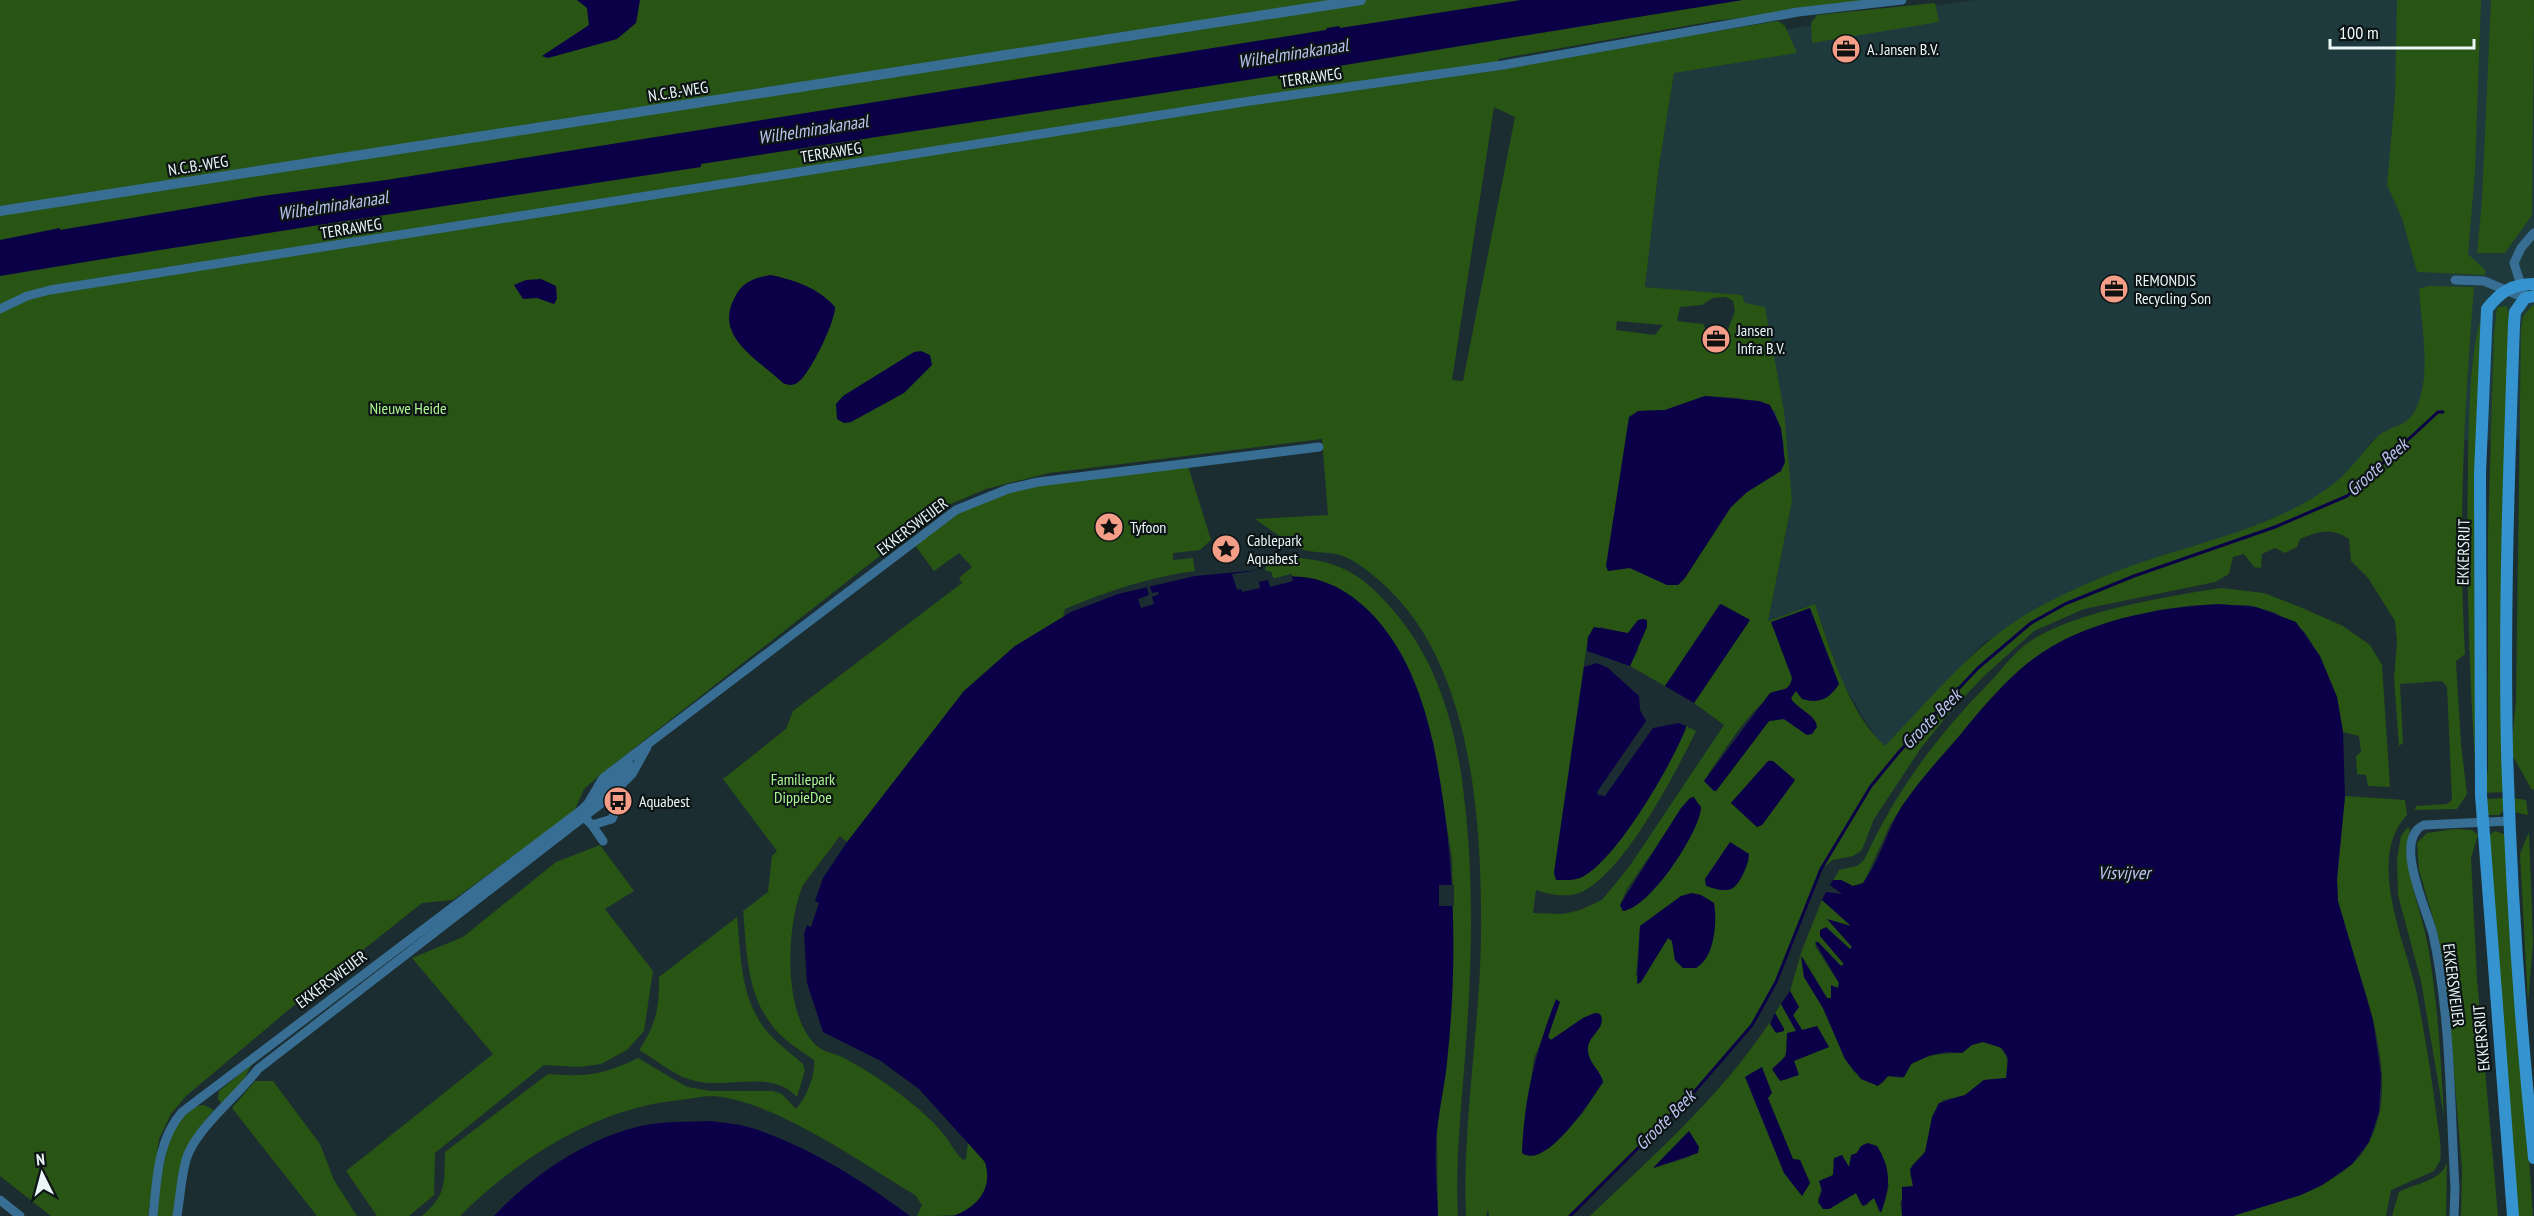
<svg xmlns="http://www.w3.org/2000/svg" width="2534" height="1216" font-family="'PT Sans Narrow',sans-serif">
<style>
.built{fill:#1e3a3d}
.green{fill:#285414;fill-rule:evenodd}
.water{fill:#0b0048}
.pier{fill:#1b2d30}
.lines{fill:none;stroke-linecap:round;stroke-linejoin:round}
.stream{stroke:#0b0048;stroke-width:3}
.minor{stroke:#386e93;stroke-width:9}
.tertiary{stroke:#386e93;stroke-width:10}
.secondary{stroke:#3594cf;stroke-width:12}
.labels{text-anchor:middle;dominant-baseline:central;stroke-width:4.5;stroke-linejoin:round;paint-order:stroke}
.poi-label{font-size:16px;fill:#ebf6f7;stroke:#0c1415;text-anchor:start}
.street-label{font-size:16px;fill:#ebf6f7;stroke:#0c1415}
.park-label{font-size:16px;fill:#abf690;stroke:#0c1415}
.water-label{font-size:18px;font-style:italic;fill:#bbc5f0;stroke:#0c1415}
</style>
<rect width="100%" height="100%" fill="#1b2d30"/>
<path class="built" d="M1974,0H2534V439L2371,441L2328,509L1984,642L1885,747L1877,739L1842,682L1815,604L1768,621L1792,501L1745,303L1742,295L1645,287L1659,166L1678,47Z"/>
<path class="green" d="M0,0H1521L1518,1L1694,8L1742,0H1886L1714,21L1498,59V68L1771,22L1778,21L1785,26L1797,53L1674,73L1659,166L1645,287L1742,295L1745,303L1765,307L1784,411L1792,501L1768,621L1815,604C1830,648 1849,715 1885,746C1933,696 1977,640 2039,607C2071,590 2105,575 2139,563C2204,541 2276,527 2332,485C2350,471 2360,455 2375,439C2393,421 2410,432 2420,398C2430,365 2421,323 2419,289L2428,286L2474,287C2464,410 2458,531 2465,654L2456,661L2461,744L2467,794L2457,809L2415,810L2416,806L2447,804L2452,800L2447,687L2442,681L2400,684L2403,743L2399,746L2394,678L2397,643L2395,621L2368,578L2351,561L2349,539C2331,527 2319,531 2300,539L2297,547L2285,553L2275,548L2262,554L2261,568L2254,567L2244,554L2233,557L2229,574L2215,582L2084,609L2034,631L1984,676L1950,712L1921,748L1874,819L1862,850L1853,856L1833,860L1821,869L1776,982L1752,1025L1699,1089L1570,1216H1489L1488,1209L1486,1216H1466C1462,1122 1480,1030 1481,935C1482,823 1473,663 1382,583C1370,572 1353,558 1337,554C1325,552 1312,553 1301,549C1290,545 1267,527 1255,519L1328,515L1322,439L1049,473L986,489L941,508L600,775L584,789L574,812L453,900L422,903L304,997L186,1096L171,1114L159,1139L148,1216H51L0,1176ZM1494,107L1515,117L1463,381L1452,380ZM1726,297L1733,301L1735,311L1727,332L1706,330L1703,324L1677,321L1680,307L1702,305L1713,298ZM1617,321L1662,325V326L1655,335L1616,330ZM1705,396L1739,398L1775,411L1784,444L1781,471L1747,492L1731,507L1667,585L1630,568H1623L1638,411L1665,410ZM1722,604L1750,620L1694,703L1724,725L1629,867L1602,900L1580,910L1563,914L1533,913L1536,890C1549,895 1569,898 1582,892C1625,871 1675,774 1696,731L1686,726L1636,815L1604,858L1554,873L1588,637L1601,627L1628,634L1636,623L1638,650L1630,666L1665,686ZM1792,678L1796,690L1791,696L1792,701L1813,718L1807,735L1784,719L1769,721L1716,791L1704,781C1719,759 1758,693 1784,691L1791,685ZM1770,760L1795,780L1762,825L1757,827L1731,803ZM1687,801L1701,805V808C1699,833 1649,908 1623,911L1620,905L1627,889ZM1749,860L1735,886L1705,879L1708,875ZM1672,903H1714C1718,926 1713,952 1696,968H1683L1675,960L1672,941L1668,938L1641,982L1636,975L1640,927ZM1559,1002L1548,1037L1551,1040L1583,1018L1595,1013L1600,1014C1608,1028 1589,1034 1588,1048C1587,1063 1600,1069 1603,1082L1582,1114L1535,1156L1522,1153L1534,1058Z
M2397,0H2481L2475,171L2468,254L2485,270V275L2417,272L2402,218L2387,185L2395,96Z
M2491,0H2534L2532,215L2505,253H2477L2482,200Z
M1935,3L1939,22L1812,43L1811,23L1817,15Z
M2534,304V789L2532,790L2511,753L2516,700L2521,332L2523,316Z
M2504,306L2507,307L2509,314L2505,792L2484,793L2488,769V533L2494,334L2497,308Z
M2480,322H2481L2477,790C2469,682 2466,575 2468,467C2469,427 2469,359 2480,322Z
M1188,466L1211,540L1200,550L1173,553V560L1193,558L1195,571C1149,577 1108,591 1065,609L1063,617L1015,646L964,691L847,842L840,836L803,885C786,925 782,1015 817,1046C825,1053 834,1053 842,1057C863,1068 882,1080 900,1094C915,1106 932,1119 944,1135C951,1143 955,1153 963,1160L966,1159L968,1142C974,1149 982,1156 986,1165C994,1187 977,1210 955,1215C944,1216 929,1216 917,1216L922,1205L915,1195C861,1163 774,1100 712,1096C702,1096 690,1099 680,1100C596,1108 519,1158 460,1216H422C447,1194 444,1184 445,1152L548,1074C585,1077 604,1075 638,1058L687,1087L711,1091H773L782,1094L796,1109C806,1098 816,1075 814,1060C800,1050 781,1039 771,1024C746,991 747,951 743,911L768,892L772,856L777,851L723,779L786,729L793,711L962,583L959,578L972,567L959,553L934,571L914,544C926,535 938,523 951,516C1022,478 1109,475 1188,466Z
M1282,556C1298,558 1316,559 1331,564C1359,572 1380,594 1398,616C1439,666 1457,732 1464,796C1474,879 1472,961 1466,1044C1462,1103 1455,1157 1458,1216H1438L1437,1131L1447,1062L1453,903L1452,858L1433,741L1291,574L1273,579L1265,572L1267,560Z
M2221,588L2264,593L2300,607L2343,626L2370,645L2382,665L2390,787L2368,786L2366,775L2357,774L2356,756L2361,752L2359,736L2343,732L2337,697L2311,642L2304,631L2274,612L2248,605H2196L2157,610L2086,630L1979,713L1904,803L1890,825L1863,884L1853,886L1841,880L1833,881L1839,870L1857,866L1864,860C1897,789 1936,737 1990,682C2003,668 2016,650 2032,640C2080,610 2165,597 2221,588Z
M2345,796L2405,800L2407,815C2365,859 2406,943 2417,994C2425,1036 2432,1078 2437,1120C2439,1133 2442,1148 2440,1161L2434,1171L2391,1190L2386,1216H2234C2262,1202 2296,1200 2324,1184C2339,1175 2356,1164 2365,1149C2410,1080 2354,972 2338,901L2337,879Z
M2505,798L2503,811L2499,815H2485V799Z
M2512,798L2526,800L2528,815L2513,812Z
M2408,827L2410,830C2401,872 2423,910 2429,952C2438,1007 2441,1062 2444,1117L2421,981L2398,895L2397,859L2401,836Z
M2455,829L2472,830L2478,835L2471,858L2477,979L2498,1216H2461L2462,1170L2449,1012L2438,935L2419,870L2417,843L2427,833Z
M2495,831L2507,835L2533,1216H2518L2489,835Z
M2529,832L2533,942L2528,1003L2520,854Z
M600,845L634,891L605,909L653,971L644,1031L627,1050L601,1064L579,1067L544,1065L435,1153L434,1195L409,1216H377L346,1171L493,1054L412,958L463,937L556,862Z
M1822,900L1851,925L1849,927L1828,919L1852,947L1850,949L1843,943L1820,936L1844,964L1841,966L1818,942L1815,946L1839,983L1838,988L1832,986L1831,998H1827L1802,956L1804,977L1823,1008L1845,1059L1854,1072L1882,1084L1888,1076L1902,1078C1909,1072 1908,1065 1916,1061C1931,1054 1942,1054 1958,1053C1964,1053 1968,1046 1974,1044C1999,1036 2013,1056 2006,1078L1984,1080L1965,1095L1943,1100L1925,1152L1912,1165L1910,1174L1913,1186L1900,1202L1902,1216H1590C1653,1156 1722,1095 1770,1022L1784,1029L1775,1013L1781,1004L1796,1031C1787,1042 1788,1053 1780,1064L1785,1080L1790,1078L1797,1069L1793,1061L1829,1047L1817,1027L1802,1030L1793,1015L1799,1007L1790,991L1802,950ZM1762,1068L1769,1103L1793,1159L1800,1160L1810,1183L1802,1196L1784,1173L1749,1074ZM1689,1132L1699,1147L1689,1157L1654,1168ZM1864,1144L1889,1186L1882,1210L1879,1212L1874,1197L1866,1206L1861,1205L1856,1193L1829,1209L1818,1199L1822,1187L1835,1172L1833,1160L1849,1167L1852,1158Z
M737,917C741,956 740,996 765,1029C775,1042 791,1053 803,1064L805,1070L797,1097C769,1067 723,1092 688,1079C671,1073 655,1059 639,1050C657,1023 659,1008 659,977Z
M252,1064L240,1087L221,1103L218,1099L219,1091Z
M255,1081H273L320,1144L334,1180L357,1216H317L232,1108Z
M204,1105L214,1110C180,1147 180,1169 173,1216H157C161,1186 164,1109 204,1105Z
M2447,1163L2446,1216H2392L2399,1192C2415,1183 2440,1182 2447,1163Z"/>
<path class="water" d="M577,0H640L636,23L617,39L548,58L542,56L589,25L587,8Z
M1521,0H1742L1345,65L701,164V167C472,202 221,239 0,276V240L60,228V230L262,196L386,180L1326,30L1327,28L1339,26L1340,28Z
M771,275C794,280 819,288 835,307C836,320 809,377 797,383C792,386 787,385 783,383C759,360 714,337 734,299C742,282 753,278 771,275Z
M541,279L556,286L557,299L554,304L537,298L523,299L514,285L526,280Z
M921,351L930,355L932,365L904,393L851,422L844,423L837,419L836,404L843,396L914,352Z
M1705,396L1759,401L1770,405L1781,428L1785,462L1781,471L1747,492L1731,507L1685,578L1678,585H1667L1630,568L1608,571L1606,566L1629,417L1638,411L1665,410Z
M1259,570L1271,572L1273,579C1310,570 1344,586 1370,612C1410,653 1427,709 1437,763C1455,862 1458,962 1447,1062C1445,1085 1439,1107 1437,1130C1434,1158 1437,1188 1438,1216H954C978,1206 993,1189 985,1162L919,1089L881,1061L823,1032L807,983L804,934L823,878L847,842L964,691L1015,646L1071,612L1118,594L1195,576Z
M1720,604L1750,620L1694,703L1665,686Z
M2219,604L2256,607L2296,622L2320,656L2337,697L2343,732L2345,796L2337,879L2338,901L2373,1020L2381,1075L2379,1112L2369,1142L2352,1164L2322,1185L2301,1195L2233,1216H1902V1187L1913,1186L1910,1169L1925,1152L1932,1117L1939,1103L1965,1095L1984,1080L2006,1078L2008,1058L2002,1048L1983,1042L1972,1045L1962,1053L1947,1052L1931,1055L1911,1064L1904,1077L1888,1076L1878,1086L1861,1079L1845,1059L1823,1008L1804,977L1801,956L1827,998H1831V985L1838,988L1839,983L1815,942H1818L1841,966L1844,964L1820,936V930L1826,927L1850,949L1852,947L1827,919L1851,926L1822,900L1826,892L1842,894L1830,885L1833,880H1841L1853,886L1863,883C1880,861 1887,830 1902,806C1919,781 1940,758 1960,735C1981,709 2003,683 2029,662C2081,621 2155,608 2219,604Z
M1810,608L1839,684C1829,699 1820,704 1802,699L1796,691L1791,698C1797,710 1816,714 1817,727L1812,734L1807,735L1784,719L1769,721L1716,791H1714L1704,781L1770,693C1781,688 1789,693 1792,678L1771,622Z
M1643,619L1647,620V627L1630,666L1587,651L1588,637L1594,627L1628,633L1638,620Z
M1597,663L1608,668L1639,696L1640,710L1646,721L1597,792L1598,795L1605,796L1653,728L1679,723L1686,726V728C1671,766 1618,857 1584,876C1575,881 1566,880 1556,880L1554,873L1584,667Z
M1768,761H1773L1795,780L1762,825L1757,827L1731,803Z
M1694,797L1701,808C1699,833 1650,908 1623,911L1620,905L1681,808L1690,798Z
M1730,842L1749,854C1749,863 1740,886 1731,889C1724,892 1712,888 1706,886L1705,879Z
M1692,893L1701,895L1714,903C1717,922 1715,958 1696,968H1683L1675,960L1672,941L1668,938L1641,982L1637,984L1640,926L1681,896Z
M1790,991L1799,1007L1793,1015L1802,1030L1817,1026L1829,1047L1794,1061L1799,1075L1780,1081L1772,1069L1786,1056L1787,1033L1796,1031L1781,1004Z
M1556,999L1560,1002L1548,1037L1551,1040L1583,1018L1595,1013L1600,1014C1607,1028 1589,1034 1588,1048C1587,1063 1600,1069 1603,1082C1591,1100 1547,1170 1522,1153C1524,1097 1536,1051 1556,999Z
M1775,1013L1784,1029V1031L1776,1033L1770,1024Z
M1762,1067L1772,1093L1768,1098L1793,1159L1800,1160L1810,1183L1802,1196L1784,1173L1745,1077Z
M711,1121C724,1123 739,1124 752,1128C809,1147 862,1180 910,1216H494C534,1173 599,1129 660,1123C677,1121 694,1122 711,1121Z
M1689,1131L1699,1147L1698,1153L1653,1168Z
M1868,1143L1877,1146C1892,1170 1890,1187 1881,1213L1874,1198L1863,1206L1856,1193L1829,1209H1823L1818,1202L1822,1191L1819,1181L1833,1175L1834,1158L1842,1155L1849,1167L1851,1155L1857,1153L1861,1146Z"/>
<path class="pier" d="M1259,570L1271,572L1273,579L1291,574L1293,581L1270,587L1268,580L1259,582L1260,588L1242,592L1241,589L1237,590L1232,574Z
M1146,584H1149L1152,593L1158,592L1159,594L1152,597L1154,604L1141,608L1138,599L1149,595Z
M1439,885H1454V906H1439Z
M811,900L819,903L811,927L804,924Z"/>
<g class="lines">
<path class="stream" d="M1570,1216L1695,1091L1752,1025L1776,982L1821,869L1871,786L1899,752L1978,668L2031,623L2065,604L2134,576L2275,527L2347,496L2438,412H2443"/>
<path class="minor" d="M2455,280L2484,281L2525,298
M2525,298L2514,263L2521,248L2534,233
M0,309L27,296L50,290L1250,101L1503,65L1798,12L1902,0
M603,798L607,799L632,774L647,747
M587,805L603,778L956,510L1008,489L1038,482L1319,447
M592,825L603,841
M0,1200L20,1216
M153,1216C157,1180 157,1141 182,1112L580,811L630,765
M177,1216C180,1198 181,1178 186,1160C194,1130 238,1096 258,1069L607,799C616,805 616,810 612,819L592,825L584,817
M2454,1216L2455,1188C2450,1105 2451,1017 2433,934C2427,910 2392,839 2424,825L2509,821"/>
<path class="tertiary" d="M0,211L1361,0"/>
<path class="secondary" d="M2534,296L2525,298L2515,312L2514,324C2509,466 2504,609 2507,751C2511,887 2520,1023 2534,1158
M2513,1216L2481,795L2480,473L2487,309C2500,292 2512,284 2534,284"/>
</g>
<defs>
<g id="office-disc" transform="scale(1.5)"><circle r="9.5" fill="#f49e88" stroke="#0c1415"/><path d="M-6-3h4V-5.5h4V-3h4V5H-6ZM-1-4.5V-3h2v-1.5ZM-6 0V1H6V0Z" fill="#111"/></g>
<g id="sight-disc" transform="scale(1.5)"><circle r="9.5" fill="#f49e88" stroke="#0c1415"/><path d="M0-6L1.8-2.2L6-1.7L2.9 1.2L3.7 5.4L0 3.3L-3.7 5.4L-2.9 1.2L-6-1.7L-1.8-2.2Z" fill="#111"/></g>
<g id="bus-disc" transform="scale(1.5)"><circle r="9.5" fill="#f49e88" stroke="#0c1415"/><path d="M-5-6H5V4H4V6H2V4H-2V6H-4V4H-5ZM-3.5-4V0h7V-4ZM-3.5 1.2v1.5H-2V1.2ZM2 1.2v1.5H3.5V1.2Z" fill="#111"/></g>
</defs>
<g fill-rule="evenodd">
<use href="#office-disc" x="1846" y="49"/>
<use href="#office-disc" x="2114" y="289"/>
<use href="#office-disc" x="1716" y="339"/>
<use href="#sight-disc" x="1109" y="527"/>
<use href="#sight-disc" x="1226" y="549"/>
<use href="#bus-disc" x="618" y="801"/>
</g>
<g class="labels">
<g class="poi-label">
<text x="1867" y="49">A. Jansen B.V.</text>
<text x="2135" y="280">REMONDIS<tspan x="2135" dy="18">Recycling Son</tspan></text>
<text x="1737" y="330">Jansen<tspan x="1737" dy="18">Infra B.V.</tspan></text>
<text x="1130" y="527">Tyfoon</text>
<text x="1247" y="540">Cablepark<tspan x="1247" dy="18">Aquabest</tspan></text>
<text x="639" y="801">Aquabest</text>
</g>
<g class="street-label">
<text transform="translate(1311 77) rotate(-8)">TERRAWEG</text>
<text transform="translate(678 91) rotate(-9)">N.C.B.-WEG</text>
<text transform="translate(831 152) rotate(-9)">TERRAWEG</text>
<text transform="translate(198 165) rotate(-9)">N.C.B.-WEG</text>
<text transform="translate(351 228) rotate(-9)">TERRAWEG</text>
<text transform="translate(912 526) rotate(-37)">EKKERSWEIJER</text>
<text transform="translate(2463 552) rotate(-89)">EKKERSRIJT</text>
<text transform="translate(331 979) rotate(-37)">EKKERSWEIJER</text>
<text transform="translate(2454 985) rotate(83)">EKKERSWEIJER</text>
<text transform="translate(2481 1038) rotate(-95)">EKKERSRIJT</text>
</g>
<g class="park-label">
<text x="408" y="408">Nieuwe Heide</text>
<text x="803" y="779">Familiepark<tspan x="803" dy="18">DippieDoe</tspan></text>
</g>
<g class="water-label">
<text transform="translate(1293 53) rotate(-9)">Wilhelminakanaal</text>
<text transform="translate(813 129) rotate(-9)">Wilhelminakanaal</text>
<text transform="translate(333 205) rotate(-9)">Wilhelminakanaal</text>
<text transform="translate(2377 467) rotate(-42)">Groote Beek</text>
<text transform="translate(1931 719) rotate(-45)">Groote Beek</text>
<text x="2124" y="872">Visvijver</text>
<text transform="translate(1665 1120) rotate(-45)">Groote Beek</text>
</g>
</g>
<g transform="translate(42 1174) rotate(354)" stroke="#0c1415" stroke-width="4.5" paint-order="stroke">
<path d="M0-4.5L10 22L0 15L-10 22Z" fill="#ebf6f7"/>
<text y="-9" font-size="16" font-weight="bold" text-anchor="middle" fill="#ebf6f7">N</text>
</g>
<path d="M2330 39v9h144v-9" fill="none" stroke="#ebf6f7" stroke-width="3"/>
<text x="2339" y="39" font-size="18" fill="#ebf6f7" stroke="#0c1415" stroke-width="4.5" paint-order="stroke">100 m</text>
</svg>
